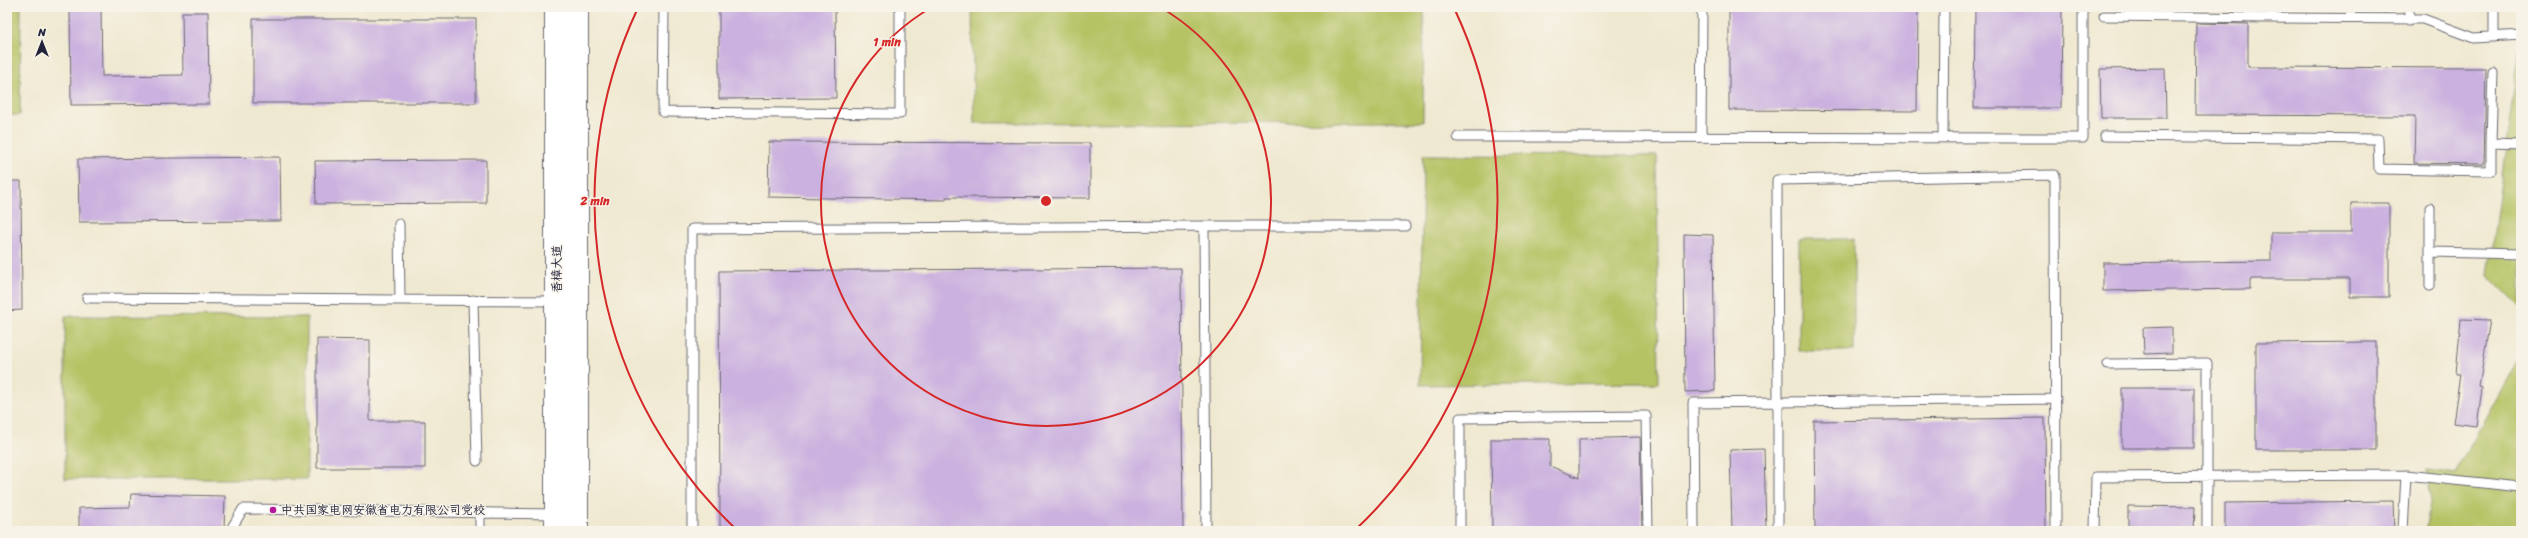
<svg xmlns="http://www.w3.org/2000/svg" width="2528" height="538" font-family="Sriracha,'LXGW WenKai TC',sans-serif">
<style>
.green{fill:#b6c365;stroke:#6c7250}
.building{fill:#cab1df}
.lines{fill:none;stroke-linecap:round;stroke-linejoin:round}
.service-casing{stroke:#6a6870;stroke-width:11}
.secondary-casing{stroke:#6a6870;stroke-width:24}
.service{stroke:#fff;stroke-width:9}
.secondary{stroke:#fff;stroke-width:22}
.ring{fill:none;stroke:#d62828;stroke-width:2}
.poi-dot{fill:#b5179e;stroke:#f7f3e8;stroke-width:1.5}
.labels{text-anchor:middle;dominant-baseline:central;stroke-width:3;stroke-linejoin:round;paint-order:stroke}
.street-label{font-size:12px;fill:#22223b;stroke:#f7f3e8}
.poi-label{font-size:12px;fill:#22223b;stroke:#f7f3e8;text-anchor:start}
.centre{fill:#d62828;stroke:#f7f3e8;stroke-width:2}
.ring-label{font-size:12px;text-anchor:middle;font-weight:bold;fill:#d62828;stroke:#f7f3e8;stroke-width:3;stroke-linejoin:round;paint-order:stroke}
</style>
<rect width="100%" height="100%" fill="#f7f3e8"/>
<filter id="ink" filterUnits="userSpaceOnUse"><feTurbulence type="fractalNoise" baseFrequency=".025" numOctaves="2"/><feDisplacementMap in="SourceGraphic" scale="8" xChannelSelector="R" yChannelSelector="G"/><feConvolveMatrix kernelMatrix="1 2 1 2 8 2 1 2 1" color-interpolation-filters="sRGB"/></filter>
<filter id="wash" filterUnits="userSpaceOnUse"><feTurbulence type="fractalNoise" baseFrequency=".012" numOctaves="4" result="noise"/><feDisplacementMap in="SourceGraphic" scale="16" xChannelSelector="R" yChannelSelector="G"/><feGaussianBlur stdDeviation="0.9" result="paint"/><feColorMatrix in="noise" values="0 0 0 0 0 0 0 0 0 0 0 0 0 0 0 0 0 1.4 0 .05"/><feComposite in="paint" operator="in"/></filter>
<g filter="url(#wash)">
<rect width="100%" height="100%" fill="#f0e9d1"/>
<path class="green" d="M7,7H21L20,115H7Z
M972,7H1424L1423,122L974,123Z
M2521,39V308L2488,275Z
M1423,155L1657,156L1659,383L1420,385Z
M1799,239H1854V351H1799Z
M65,316L307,317V479H65Z
M2521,354V491L2516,531H2425L2431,498L2427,470L2455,474Z"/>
<g id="blocks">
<path class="building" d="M719,7H835L836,98L719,99Z
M1729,7H1918L1917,111L1729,110Z
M1975,7H2062L2061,108H1974Z
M101,8L102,76L183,75L182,12H208L209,104L71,105L70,9Z
M253,19H476V103H253Z
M2196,23L2248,24V67L2486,68L2484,164L2414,163L2415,116L2195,115Z
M2165,68L2166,118H2101L2100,69Z
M769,142L1090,143V198L946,197V200L768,197Z
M280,157L281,221L79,222L78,159Z
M486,160V203L316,204L315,161Z
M7,181H21L22,310L7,311Z
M2351,203H2389V297H2350V279H2250V289L2103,291V263L2271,261V232H2351Z
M1684,234L1713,235L1715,391L1685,392Z
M1181,268L1183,531H720L719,271Z
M2461,319L2490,320L2479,387L2482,388L2477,426L2453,423L2460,374H2456Z
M2172,327V353L2144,354L2143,328Z
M317,339L370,340V421H425V468H317Z
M2376,342V450H2256V343Z
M2122,388H2194V448H2122Z
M2045,418L2046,531H1815L1814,421Z
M1640,437L1642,531H1492L1491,439H1550V466L1579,478V439Z
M1764,449L1766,531H1732L1730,450Z
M131,494L225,496L224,531H79V508L130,507Z
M2393,501L2394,531H2225V503Z
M2128,506L2195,507L2194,531H2128Z"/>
</g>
</g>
<g filter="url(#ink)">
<use href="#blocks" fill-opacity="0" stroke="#6a6870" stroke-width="1"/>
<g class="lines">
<g class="service-casing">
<path id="service" d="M664,7L663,112L900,114V7
M2271,7V18L2423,19L2474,38L2521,35
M2494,7V37
M2104,16L2271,18
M2409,20V7
M2493,72L2491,143L2521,144
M2105,136L2378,139L2379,169L2491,171V143
M1458,137L2083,138V7
M1701,137L1702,7
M1943,137L1944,7
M2430,208V252L2521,254
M399,224L400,300
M1204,226H1405
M2430,252V286
M87,298L557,301
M473,300L477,461
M2108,364L2207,363V531
M230,531L243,509L556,514
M480,531V513
M692,531V229L1204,226L1206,531
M1460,531V418L1646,416L1648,531
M1694,531L1693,403L1778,402L1777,180L2055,175L2056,531
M1778,531V402L2056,399
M2095,531L2096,477L2406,475L2521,487
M2403,531L2406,475"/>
</g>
<g class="secondary-casing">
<path id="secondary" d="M577,7V531
M556,531V7"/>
</g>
<use href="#service" class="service"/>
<use href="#secondary" class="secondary"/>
</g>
</g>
<g class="ring">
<path d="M1160 7A225 225 0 1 1 932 7"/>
<path d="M738 531A451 451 0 0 1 637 10M1455 10A451 451 0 0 1 1354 531"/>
</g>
<circle class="poi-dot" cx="273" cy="510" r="4"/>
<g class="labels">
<g class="street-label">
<text transform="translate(557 269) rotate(-90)">香樟大道</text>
</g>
<g class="poi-label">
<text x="281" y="510">中共国家电网安徽省电力有限公司党校</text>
</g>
</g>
<circle cx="1046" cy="201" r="6" class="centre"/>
<g class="ring-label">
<text x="887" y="46">1 min</text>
<text x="595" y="205">2 min</text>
</g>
<rect width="2528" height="538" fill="none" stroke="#f7f3e8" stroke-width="24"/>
<g transform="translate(42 42)" stroke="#f7f3e8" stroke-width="3" paint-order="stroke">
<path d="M0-3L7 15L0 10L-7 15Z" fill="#22223b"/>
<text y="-6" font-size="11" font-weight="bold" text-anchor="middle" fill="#22223b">N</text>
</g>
</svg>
